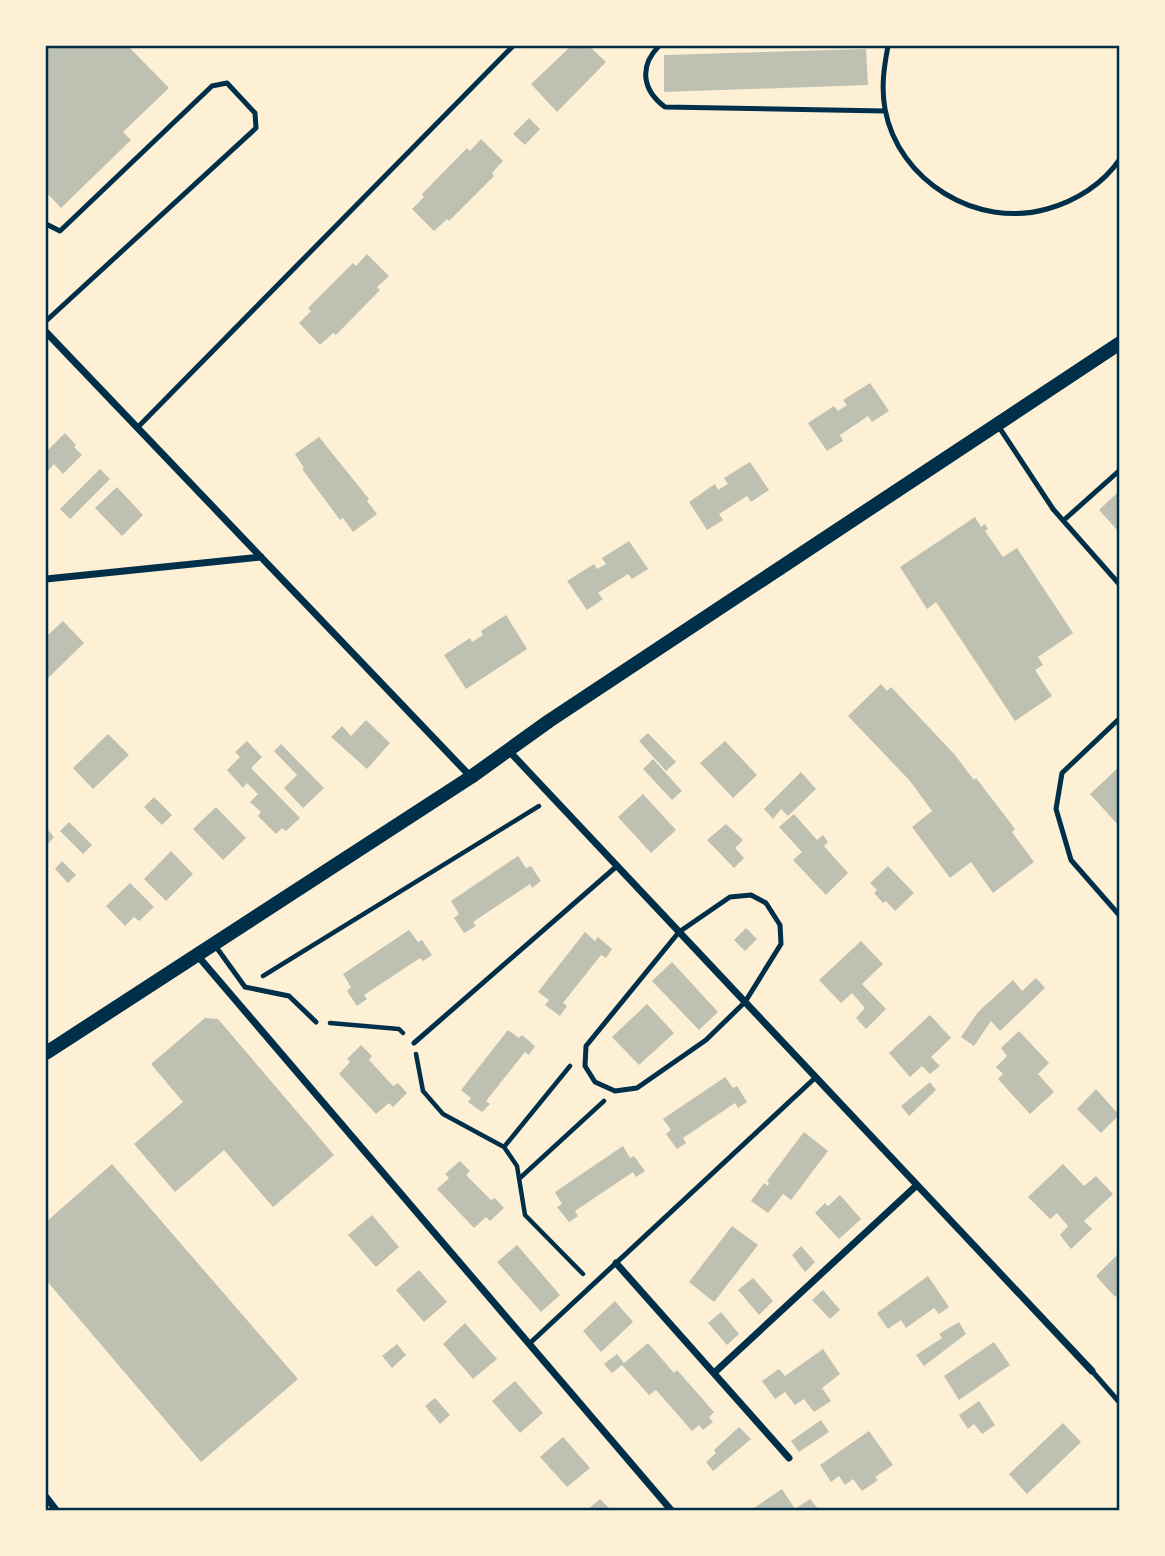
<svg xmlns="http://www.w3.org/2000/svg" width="1165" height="1556" font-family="'Times New Roman',serif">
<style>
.building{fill:#bec0b2}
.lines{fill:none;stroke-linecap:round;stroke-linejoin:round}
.path{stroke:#003049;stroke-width:4.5}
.service{stroke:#003049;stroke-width:5}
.minor{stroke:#003049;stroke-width:7}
.secondary{stroke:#003049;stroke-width:14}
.neatline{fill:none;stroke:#003049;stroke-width:2.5}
</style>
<rect width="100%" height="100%" fill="#fdf0d5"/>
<path class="building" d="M46,46H128L169,88L123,132L131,140L61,208L46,192Z
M567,46H589L606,62L557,112L531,84L569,48Z
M866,49L868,85L664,92V55Z
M529,118L540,129L525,145L513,134Z
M481,139L503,161L492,173L494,176L449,221L447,219L434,231L412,209L424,197L422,194L467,148L470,151Z
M367,254L389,276L377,287L380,290L336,335L333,333L320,345L299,323L311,311L308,308L353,263L356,266Z
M870,383L889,411L872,422L868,416L840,435L843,441L827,451L808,423L834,406L838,411L847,405L843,400Z
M65,433L76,445L74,447L82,455L63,474L54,464L46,473V452Z
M319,437L369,499L367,501L377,514L353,532L343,518L340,520L302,469L304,468L295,454Z
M750,462L769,490L751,502L747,496L719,514L723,520L707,530L689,502L715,484L718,490L728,484L724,478Z
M100,469L110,479L70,519L60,509Z
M117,487L143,515L122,536L95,508Z
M1119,491V532L1099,510Z
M975,517L981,527L985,524L988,529L985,531L1003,557L1017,548L1073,633L1038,657L1043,665L1035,670L1052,696L1015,721L936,602L927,609L900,567Z
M629,541L648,569L632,579L628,574L598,593L603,599L587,610L567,581L594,564L597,569L606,564L602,558Z
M506,615L527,649L466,689L444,655L470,638L472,642L483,635L481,631Z
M63,621L84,643L46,680V637Z
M881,684L887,691L891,687L955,755L974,780L976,778L1015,829L1012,832L1034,862L993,893L971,862L950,878L912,827L932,811L910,781L848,716Z
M366,720L390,743L367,769L331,737L342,726L351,736Z
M648,733L676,762L666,771L639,741Z
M108,734L129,755L93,789L73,768Z
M247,741L262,757L251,768L300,818L286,831L282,828L276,834L258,816L261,812L250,802L258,794L247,783L243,788L227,770L240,757L235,752Z
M725,741L757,775L733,798L700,763Z
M281,744L324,788L303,808L284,788L297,775L274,751Z
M653,759L682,791L672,800L643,769Z
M1119,767V826L1090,794Z
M801,772L816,789L788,816L781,809L773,819L764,809Z
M643,794L676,830L651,853L618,817Z
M154,797L172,815L162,825L144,807Z
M216,807L246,838L223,860L193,829Z
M794,814L817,840L823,835L828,842L824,846L848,873L826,895L793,860L802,852L779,827Z
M69,822L92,845L83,854L60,831Z
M726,824L743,840L735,848L744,858L734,868L707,840Z
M46,828L54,837L46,846Z
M171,851L193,874L166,901L144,879Z
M518,856L526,868L531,866L541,881L532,888L530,884L473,922L476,926L464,933L454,918L459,914L451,901Z
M62,861L76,875L68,883L55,869Z
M888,866L914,893L895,911L886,901L883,903L874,893L877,890L870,883Z
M130,883L154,907L139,921L134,917L125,926L106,906Z
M746,928L757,939L745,951L734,940Z
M409,930L418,942L422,940L432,955L423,961L420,958L364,995L367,999L357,1006L347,991L351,987L343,974Z
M585,932L595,941L598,937L612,949L606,958L601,955L563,1003L567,1006L560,1016L545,1005L549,1000L538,992Z
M861,941L883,964L862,984L886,1009L866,1029L856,1018L865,1008L852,993L841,1003L819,980Z
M672,962L718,1012L699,1030L652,981Z
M1036,978L1045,988L1000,1031L991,1021L974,1046L961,1037L978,1012L1013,980L1022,991Z
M647,1004L674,1033L639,1065L612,1037Z
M930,1015L951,1038L931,1057L940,1066L930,1074L922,1066L910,1077L889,1053Z
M205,1018L218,1019L334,1155L273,1207L224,1150L175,1192L134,1144L183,1102L151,1064Z
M508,1030L519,1038L522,1035L535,1046L529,1055L525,1052L486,1101L490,1104L482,1112L468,1102L471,1098L461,1090Z
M1019,1031L1049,1063L1038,1074L1054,1092L1030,1114L998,1079L1003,1074L996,1067L1007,1056L1001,1048Z
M361,1045L372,1056L369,1060L393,1086L398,1083L407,1093L393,1107L389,1103L376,1114L339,1074L350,1062L347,1059Z
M725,1077L733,1088L737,1086L747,1102L738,1108L735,1103L683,1138L686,1143L677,1149L666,1134L671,1130L663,1119Z
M930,1082L936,1090L909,1116L901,1106Z
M1096,1089L1119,1115L1101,1133L1077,1109Z
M804,1132L828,1151L791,1200L783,1194L768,1213L751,1201L764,1183L768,1186L769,1183L767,1181Z
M623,1146L630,1158L634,1156L645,1171L636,1177L633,1172L575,1211L578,1216L569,1222L557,1207L562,1204L555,1192Z
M460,1161L470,1171L466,1175L491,1200L495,1198L504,1208L490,1221L486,1217L474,1228L437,1189L449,1178L445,1174Z
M112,1164L298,1379L201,1462L46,1280V1222Z
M1063,1164L1084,1186L1096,1176L1113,1194L1084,1221L1092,1229L1071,1249L1060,1235L1068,1226L1057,1213L1050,1219L1028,1197Z
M840,1195L861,1219L839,1239L815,1213L825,1203L828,1206Z
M372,1215L399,1247L376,1267L348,1235Z
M732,1226L758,1245L714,1302L689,1282Z
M517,1245L560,1295L541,1312L497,1262Z
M801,1246L815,1262L805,1272L792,1255Z
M1119,1253V1292L1115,1297L1096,1276Z
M419,1270L447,1302L424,1322L396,1290Z
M928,1276L949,1307L939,1314L934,1308L906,1328L901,1320L888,1329L877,1313Z
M753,1278L773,1301L759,1315L738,1290Z
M823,1290L840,1310L830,1319L812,1300Z
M615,1301L633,1322L601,1352L583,1331Z
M721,1312L739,1334L727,1345L708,1323Z
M959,1322L966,1334L924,1366L916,1355L942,1338L939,1334Z
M465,1323L497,1359L473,1379L443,1344Z
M994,1342L1010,1365L959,1400L944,1376Z
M648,1343L674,1373L677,1370L714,1412L709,1417L713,1422L703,1430L699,1425L692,1431L656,1390L649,1395L622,1365L612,1373L604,1364L617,1354L624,1363Z
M397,1344L406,1355L392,1368L382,1356Z
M823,1349L840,1374L822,1388L831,1401L814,1412L804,1399L795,1405L785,1392L775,1399L762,1381L779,1369L785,1376Z
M515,1381L543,1413L520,1433L492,1401Z
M435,1398L450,1415L440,1424L425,1406Z
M979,1401L995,1425L982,1434L974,1424L968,1429L959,1415Z
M821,1420L829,1432L799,1452L791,1441Z
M1063,1423L1081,1442L1027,1494L1009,1474Z
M739,1427L751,1439L713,1471L706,1462L716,1453L714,1450Z
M869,1431L893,1465L875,1477L878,1480L862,1491L853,1479L845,1485L839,1476L831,1482L820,1465Z
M563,1437L590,1468L567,1487L540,1457Z
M782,1489L795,1509L810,1499L819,1510H756L754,1508Z
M600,1499L611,1510H587Z"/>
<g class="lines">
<path class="path" d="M263,976L539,806
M330,1023L399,1029L403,1033
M416,1054L423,1091L443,1114L504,1147L517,1166L525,1215L583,1274
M504,1147L570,1066
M520,1178L604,1101"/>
<path class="service" d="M659,46C639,66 642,90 665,107L885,111
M888,46C884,67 881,87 885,109C898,181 977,229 1047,209C1076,201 1103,184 1120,159
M46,224L60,231L212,86L227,83L255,113L256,128L46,321
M997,424L1053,509L1120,585
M137,428L513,46
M1064,520L1120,470
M1120,718L1062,773L1056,809L1071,860L1120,916
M751,895L766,903L780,925L781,944L745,1002L706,1040L637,1088L615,1091L595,1082L585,1066L586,1046L679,932L730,897Z
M214,944L245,987L289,996L316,1022
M414,1043L617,866
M529,1344L816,1077
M1092,1371L1120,1403"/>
<path class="minor" d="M46,332L471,777
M46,579L261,557
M509,751L1092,1371
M197,955L671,1510
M616,1263L789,1458
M714,1373L917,1185
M46,1497L56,1510"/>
<path class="secondary" d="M46,1053L471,777L549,721L1120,343"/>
</g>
<rect width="1165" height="1556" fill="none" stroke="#fdf0d5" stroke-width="94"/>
<rect x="47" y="47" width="1071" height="1462" class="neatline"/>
</svg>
